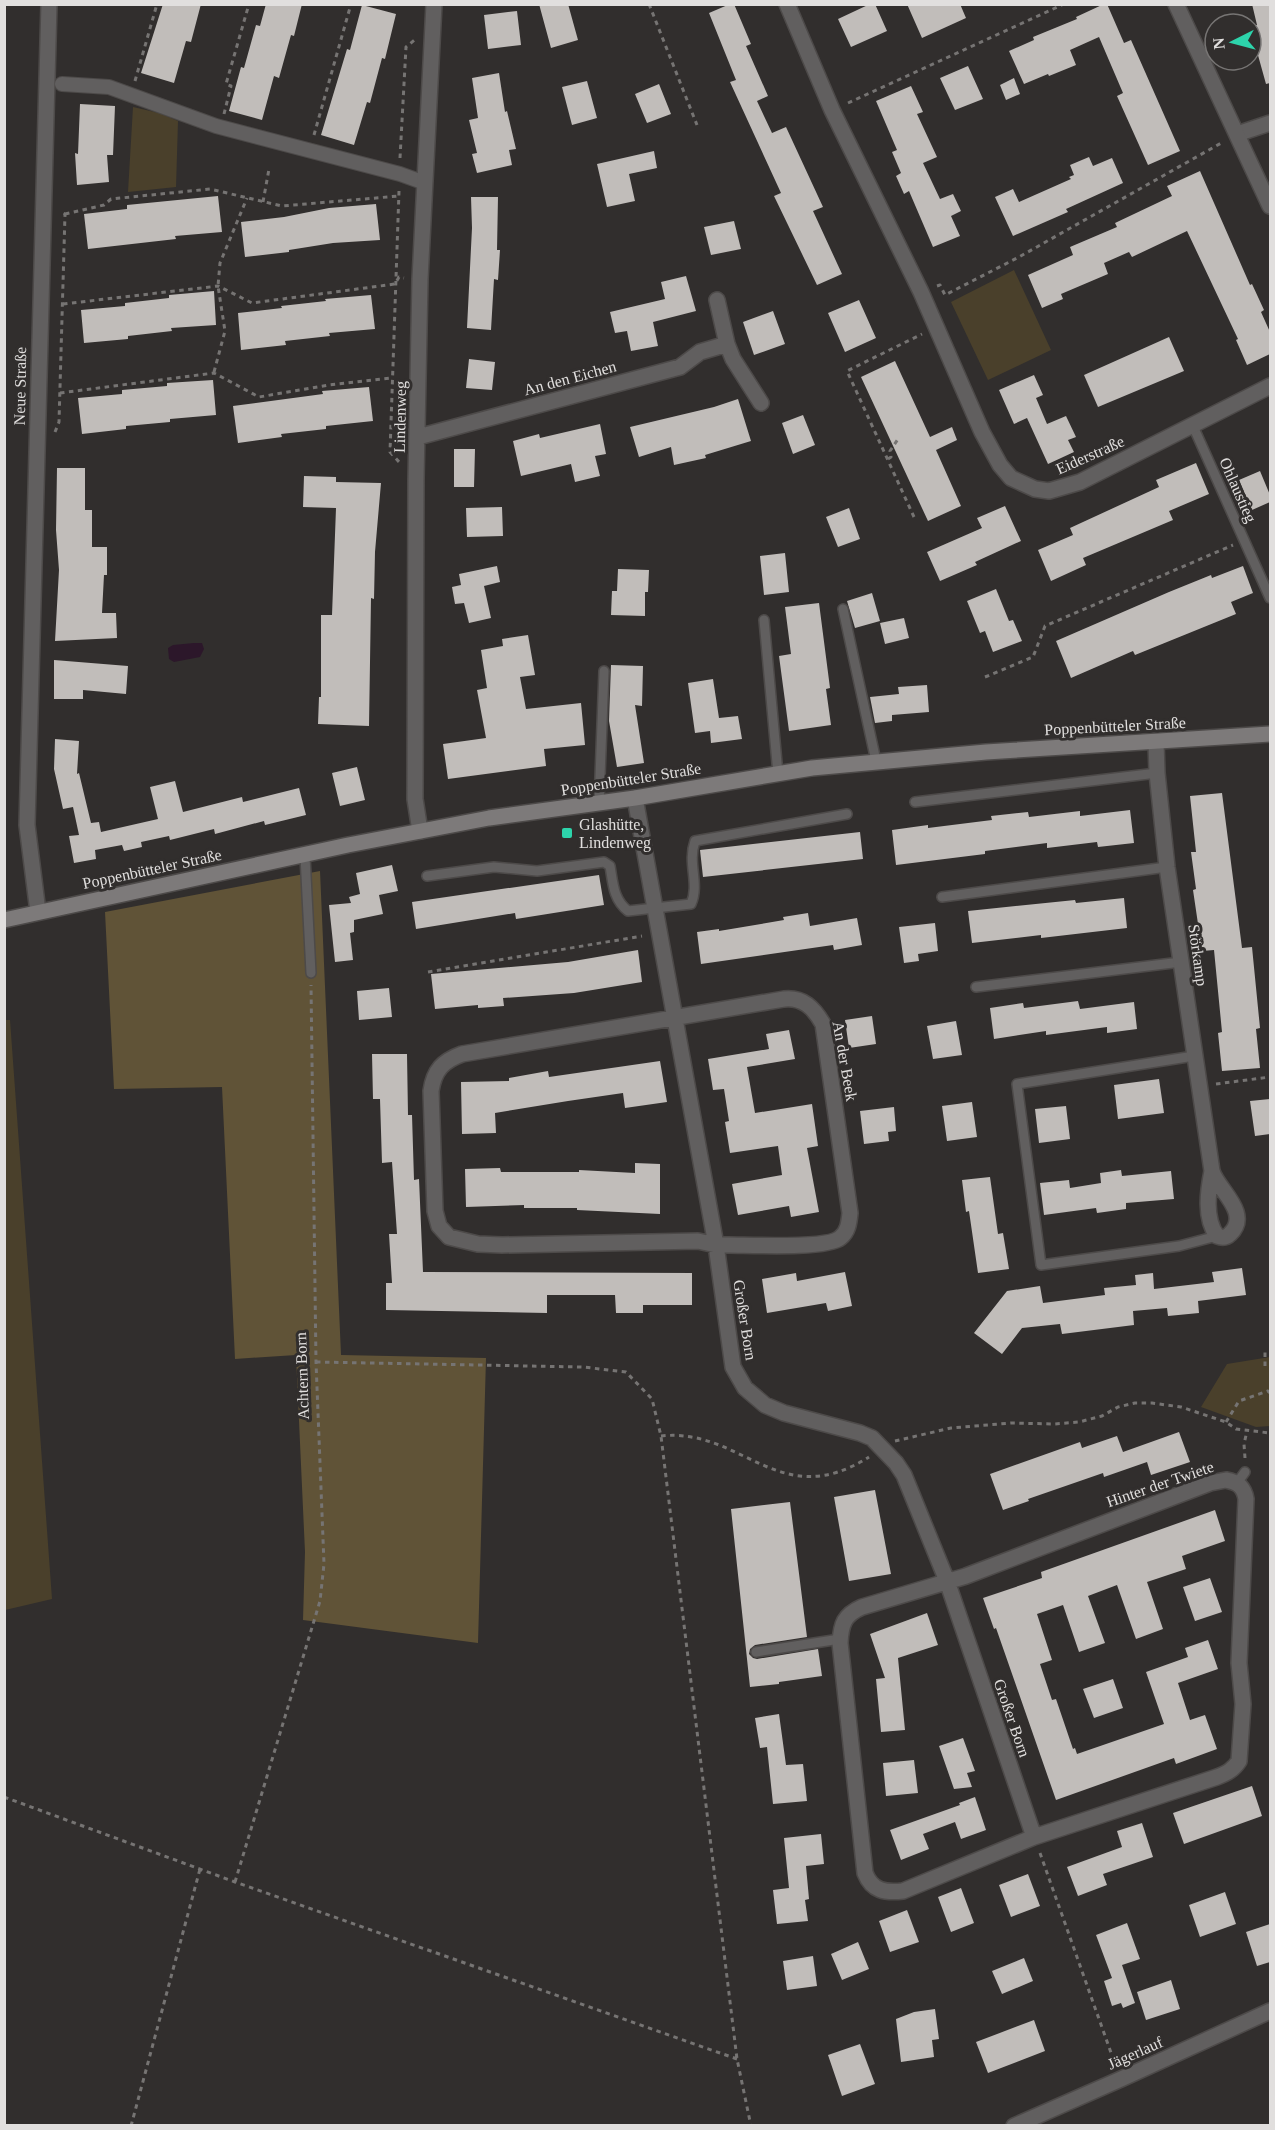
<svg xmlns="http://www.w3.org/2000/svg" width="1275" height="2130" font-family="'Times New Roman',serif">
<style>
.green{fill:#4a402b}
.forest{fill:#605337}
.water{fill:#2c172a}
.building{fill:#c1bdba}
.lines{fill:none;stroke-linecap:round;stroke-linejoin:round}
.service-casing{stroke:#4d4a49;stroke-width:12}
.pedestrian-casing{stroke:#4d4a49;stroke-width:16}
.minor-casing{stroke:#4d4a49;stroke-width:18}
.tertiary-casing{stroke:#4d4a49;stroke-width:18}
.secondary-casing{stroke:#4d4a49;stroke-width:18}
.path{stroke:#767473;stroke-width:3;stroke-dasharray:4.5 4.5;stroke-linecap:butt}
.service{stroke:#615f5f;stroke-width:9}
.pedestrian{stroke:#615f5f;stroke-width:14}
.minor{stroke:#615f5f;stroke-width:15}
.tertiary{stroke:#615f5f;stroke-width:15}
.secondary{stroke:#7d7a7a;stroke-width:15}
.poi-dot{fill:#2dd4ab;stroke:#312e2d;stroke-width:2}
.labels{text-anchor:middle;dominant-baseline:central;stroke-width:6;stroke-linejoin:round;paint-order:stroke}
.street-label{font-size:16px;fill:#e1dfde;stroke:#312e2d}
.poi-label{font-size:16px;fill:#e1dfde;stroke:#312e2d;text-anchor:start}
</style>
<rect width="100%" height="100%" fill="#312e2d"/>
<path class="green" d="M133,107L159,113L178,121L176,187L128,192Z
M1014,270L1051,350L988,380L951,302Z
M5,1020H10L52,1599L5,1610Z
M1270,1357V1426L1256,1427L1201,1407L1227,1364Z"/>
<path class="forest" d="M320,871L341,1355L486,1358L478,1643L303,1620L305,1552L296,1355L235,1359L222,1087L114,1089L105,912Z"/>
<path class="water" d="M194,643H202L204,649L200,657L174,662L169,659L168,648L173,645Z"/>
<path class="building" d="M163,4H201L191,42L186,41L174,83L141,73Z
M266,4H302L294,36L291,35L279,78L274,76L262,120L229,111L241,67L244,68L256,25L260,26Z
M539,4H568L578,40L551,48Z
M730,4H734L751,44L746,46L768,96L757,101L772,133L786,127L823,207L813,211L842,274L817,285L774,196L781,193L730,82L736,80L709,13Z
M870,4H875L887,31L851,47L838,19Z
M907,4H960L966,18L922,38Z
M1104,4H1107L1124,43L1131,40L1180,151L1148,165L1117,96L1123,93L1099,37L1070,50L1076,65L1049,76L1048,74L1024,84L1009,51L1034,40L1033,37L1077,19L1076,17Z
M1252,4H1270V83L1266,84L1251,30V26L1257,25Z
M362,5L396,14L385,59L382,58L370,103L367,102L354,145L321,135L347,49L350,50Z
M517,11L521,45L488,49L484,15Z
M968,66L983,99L955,110L940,78Z
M499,73L505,112L507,111L516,149L509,150L512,165L477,173L472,154L477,153L469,120L478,118L472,78Z
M1014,78L1020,94L1006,100L1000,85Z
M587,81L597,118L572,125L562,87Z
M659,84L671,114L647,123L635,94Z
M911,86L923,112L917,114L937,157L923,163L940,199L953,194L961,211L951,216L960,236L933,247L909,191L904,194L896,176L901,173L892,152L897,150L876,101Z
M80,104L115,106L113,155H107L109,182L77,185L75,153L78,154Z
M654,151L657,168L629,174L635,201L607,207L597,164Z
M1089,157L1093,166L1112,158L1123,183L1066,209L1068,212L1013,236L995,197L1013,189L1019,202L1071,179L1069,177L1074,175L1070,165Z
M1200,171L1250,285L1252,284L1264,310L1261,312L1270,332V354L1247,365L1236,340L1238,339L1187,231L1132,257L1129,252L1104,263L1108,274L1061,294L1063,299L1042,308L1028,275L1073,255L1070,247L1117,227L1115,223L1172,196L1167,186Z
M218,196L222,232L175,236L176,239L88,249L84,214L127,209V205Z
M471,197H498L497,250H500L498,280L494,279L491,330L467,328L472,228Z
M376,204L380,240L333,243L289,250V252L245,257L241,222L284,217L329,208Z
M734,221L741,249L711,255L704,227Z
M686,276L696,311L653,322L658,346L631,351L627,331L615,333L610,312L665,299L661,282Z
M214,291L216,325L171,328L172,331L128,336V339L84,343L81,310L125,306V303L169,298V295Z
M371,295L375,329L329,333L330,336L285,341L286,345L241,350L238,313L282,308L281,306L326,301L325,299Z
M859,300L876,338L845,352L828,313Z
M773,311L785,344L754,355L743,322Z
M1169,337L1184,371L1098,407L1084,375Z
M469,359L495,362L492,390L466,388Z
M895,361L930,437L952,427L957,440L936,450L961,506L928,521L861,377Z
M1034,375L1043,395L1036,398L1047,424L1066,416L1076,437L1068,440L1074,452L1048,464L1027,418L1014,424L999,390Z
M213,380L216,415L170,419V422L126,426V429L82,434L78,398L122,394V390L167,386V383Z
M369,387L373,421L326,426V429L281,434L282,437L238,443L233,406L323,394L322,391Z
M738,399L751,441L705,455L706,458L674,465L671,447L639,457L630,427L714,407Z
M803,415L815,445L793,454L782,423Z
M600,424L606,454L595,456L600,476L575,482L571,464L521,476L513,441L539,434L540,438Z
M454,449H475L474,487H454Z
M1196,463L1209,494L1169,511L1173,520L1083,558L1086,565L1051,581L1038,550L1073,535L1070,528L1159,487L1156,480Z
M57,468H85V510H92V547H107V575H104L102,613H116L117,638L55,641L59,570L56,530Z
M1260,471L1270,495V502L1252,510L1239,480Z
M304,476L336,477V482L381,483L375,552L374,599L371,598L369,726L318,724L319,697H321V615H332L336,508L303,507Z
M1005,506L1021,541L975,562L977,565L940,581L927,552L982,528L977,518Z
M502,507L503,536L467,537L466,508Z
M849,508L860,539L838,547L826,517Z
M785,553L789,592L764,595L760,556Z
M497,566L500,582L484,586L491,618L469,623L464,603L455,604L452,587L461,585L459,574Z
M1243,566L1253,593L1231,602L1236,614L1135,655L1133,651L1071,678L1056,641L1169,592L1211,575L1212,578Z
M618,569L649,570L648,592H645V616L611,615L612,591H617Z
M996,589L1009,621L1013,620L1022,641L993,652L985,631L980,633L967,601Z
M872,593L880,621L855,628L847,601Z
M819,603L830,688L826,689L831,725L789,731L779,656L791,654L785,607Z
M904,618L909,638L885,644L880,623Z
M528,635L535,675L520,677L526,709L581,703L585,745L544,749L546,766L448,779L443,744L486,738L477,690L487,688L481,650L503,646L502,639Z
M54,660L128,666L126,694L83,690V699H54Z
M611,665L643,666L642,706L635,705L644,763L617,767L609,721Z
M713,679L719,718L738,716L742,739L711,743L710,731L695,733L688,683Z
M927,685L929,712L892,715V721L875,723L870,697L899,694L898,687Z
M55,739L79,741L77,774L79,773L91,823L99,822L101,832L158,819L150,787L175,781L183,812L242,797L243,802L299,788L306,815L265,825L264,821L215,834L214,829L170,840L169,836L141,842L142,847L124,851L122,845L95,850L96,859L74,863L69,836L79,835L73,807L63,809L54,769Z
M357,767L365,800L340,806L332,773Z
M1222,793L1242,948L1252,947L1260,1028L1256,1029L1260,1068L1222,1071L1218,1033L1222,1032L1214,950L1202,951L1193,890L1196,889L1191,852H1196L1190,796Z
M1130,810L1134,843L1098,847L1097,842L1047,848V843L985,851V854L896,865L892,830L928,825V828L992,820L991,816L1028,812L1029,817L1080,811V816Z
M860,832L863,859L703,877L700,850Z
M392,865L398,891L379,895L383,914L354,920V932L350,933L353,960L335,962L329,905L351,903L349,897L360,894L356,873Z
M599,875L604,905L516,919L515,913L416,929L412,902Z
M1124,898L1127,928L1041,938V935L972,943L968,911L1075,900L1076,903Z
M808,913L810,926L857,918L862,945L834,950L833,945L701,964L697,932L719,929V931L784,920L783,917Z
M935,923L938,951L918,954L919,961L904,963L899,927Z
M638,950L642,982L574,993L503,998L504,1006L478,1008V1005L435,1009L431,974L568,962Z
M389,988L392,1017L359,1020L357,991Z
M1078,1001L1080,1009L1134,1002L1137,1029L1107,1033V1027L1046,1035V1031L994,1039L990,1008L1023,1003L1024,1008Z
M872,1016L876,1044L849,1048L845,1020Z
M956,1021L962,1055L933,1059L927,1026Z
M789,1030L795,1059L747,1067L755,1113L812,1104L818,1146L807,1148L819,1212L791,1217L789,1206L738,1215L732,1184L782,1175L778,1146L730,1153L725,1122L729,1121L724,1089L713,1090L708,1059L769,1049L766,1034Z
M372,1054H407L408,1115H412L414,1180L419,1179L423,1272L692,1273V1305H643V1313H616L615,1295H547V1313L386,1310V1283H392L389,1234H397L392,1162L382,1163L380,1099H373Z
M660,1061L667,1102L625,1108L623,1093L568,1101L495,1113L496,1133L462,1134L461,1082L509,1081V1078L548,1071L549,1077Z
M1159,1079L1164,1113L1118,1119L1114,1085Z
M1270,1099V1134L1255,1136L1250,1101Z
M972,1102L977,1137L947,1141L942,1106Z
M1066,1106L1070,1139L1039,1143L1035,1109Z
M894,1107L896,1131L888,1132L889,1141L864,1144L860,1111Z
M635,1163L660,1164V1214L577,1210V1208H524V1205L466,1207L465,1169L500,1168L501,1172H579V1170L635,1173Z
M1121,1170L1122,1176L1171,1171L1174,1199L1126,1203V1209L1097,1213L1096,1208L1044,1215L1040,1183L1069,1180L1070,1188L1101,1183L1100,1173Z
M990,1177L998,1234L1003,1233L1009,1269L978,1273L969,1211L966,1212L962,1180Z
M1242,1268L1246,1295L1198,1301L1199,1313L1168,1316L1167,1308L1133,1311L1134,1325L1062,1334L1060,1324L1022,1328L1002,1354L974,1333L1007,1291L1040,1286L1043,1303L1105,1295L1104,1288L1136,1285L1135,1275L1153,1273L1154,1289L1214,1282L1212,1272Z
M845,1272L852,1306L828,1311L826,1303L767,1313L762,1279L796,1273L797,1281Z
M1179,1432L1190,1462L1151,1475L1147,1462L1104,1477L1103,1473L1028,1499L1029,1501L1003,1510L990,1474L1080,1442L1082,1448L1117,1436L1123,1452Z
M875,1490L891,1574L849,1581L834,1497Z
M790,1502L807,1637L755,1645L750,1649L749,1654L753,1658L757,1659L818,1649L822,1676L779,1682V1684L750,1687L731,1509Z
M1215,1510L1225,1541L1182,1556L1186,1569L1147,1582L1163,1629L1136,1639L1117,1585L1088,1596L1105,1643L1079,1652L1063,1605L1037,1614L1052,1660L1040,1664L1052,1700L1056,1699L1073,1749L1075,1748L1077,1754L1164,1724L1146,1672L1188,1657L1185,1648L1208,1640L1218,1669L1178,1683L1190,1720L1205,1715L1217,1749L1176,1764L1174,1758L1056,1800L996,1628L994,1629L983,1598L1042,1578L1041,1572Z
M1210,1578L1222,1612L1195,1621L1183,1587Z
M927,1613L938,1645L898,1658L905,1730L881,1732L876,1679L885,1678L870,1634Z
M1113,1679L1123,1708L1094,1718L1083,1689Z
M779,1714L786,1765L803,1764L807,1801L773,1804L767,1747L760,1748L755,1718Z
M963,1738L975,1771L967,1773L972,1787L954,1789L939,1746Z
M914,1760L918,1793L886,1796L883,1763Z
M1252,1786L1262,1816L1184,1844L1173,1813Z
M975,1797L986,1830L961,1839L955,1822L923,1834L929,1849L901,1860L890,1830L960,1805L959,1803Z
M1142,1823L1153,1857L1103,1874L1107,1885L1078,1896L1067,1867L1122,1847L1117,1831Z
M821,1834L824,1864L806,1866L809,1899L805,1900L808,1921L777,1924L773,1890L789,1888L784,1838Z
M1028,1874L1040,1906L1011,1917L999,1885Z
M961,1888L974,1923L951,1932L938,1897Z
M1225,1892L1236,1924L1200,1937L1189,1905Z
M907,1910L919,1942L890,1952L879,1921Z
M1127,1923L1140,1959L1122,1965L1135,2003L1123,2008L1121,2003L1112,2006L1104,1981L1112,1978L1096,1935Z
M1270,1924V1962L1257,1966L1246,1932Z
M858,1942L869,1969L842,1980L831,1954Z
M813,1956L817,1986L787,1990L783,1961Z
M1024,1958L1033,1981L1002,1994L992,1971Z
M1171,1980L1180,2009L1146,2020L1137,1992Z
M935,2009L939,2039L932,2040L934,2057L901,2062L896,2019L914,2012Z
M1034,2020L1045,2051L988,2073L976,2042Z
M860,2044L875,2084L842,2096L828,2055Z"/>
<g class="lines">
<g class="service-casing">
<path id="service" d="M1193,426L1270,598
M843,609L876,761
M764,620L778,774
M915,802L1157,773
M599,803L604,671
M305,856L311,973
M427,876L494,867L537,871L604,862L610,866C613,883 613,899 628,911L691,904C700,883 687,864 695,841L847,814
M942,897L1167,867
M976,987L1181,962
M1194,1056L1017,1084L1041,1265L1179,1246L1217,1236
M1237,1483L1245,1472
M756,1652L840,1639"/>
</g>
<g class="pedestrian-casing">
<path id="pedestrian" d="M62,84L109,87L216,126L400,174L425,183"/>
</g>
<g class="minor-casing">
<path id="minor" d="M787,4L832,110L921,292L982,432L1000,465L1011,478L1035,489L1049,491L1080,482L1270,386
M1237,134L1270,123
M717,300L727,344L733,359L761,403
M418,437L680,367L700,352L727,344
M1156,742L1157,773L1167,867L1212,1171C1217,1189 1252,1213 1230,1234C1226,1238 1222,1238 1217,1236C1204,1218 1208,1191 1212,1171
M635,798L716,1245L733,1367L745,1388L765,1405L784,1413L860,1433L872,1438L896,1463L904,1475L947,1581L1034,1837
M420,831L415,799L416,479L420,279L434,4
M38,912L27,825L49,4
M784,999C803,997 814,1008 823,1024L850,1213C849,1223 848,1232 840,1238C827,1249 749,1245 729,1245H716L698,1241L502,1245L478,1244L449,1237L439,1226L435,1211L431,1091C434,1070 443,1061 462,1054Z
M1226,1480C1238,1482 1244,1487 1246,1499L1239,1663L1243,1704L1239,1761C1233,1770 1227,1773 1217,1777L1034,1837L903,1891C885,1893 872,1891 865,1873L840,1643C841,1624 844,1615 862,1607L966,1576L1210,1483Z
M1014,2126L1121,2079L1270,2011"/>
</g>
<g class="tertiary-casing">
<path id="tertiary" d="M1176,4L1270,206"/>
</g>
<g class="secondary-casing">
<path id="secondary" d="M4,920L348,845L489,818L635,798L812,768L986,752L1270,734"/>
</g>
<path class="path" d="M649,4L697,125
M135,81L157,4
M848,103L1064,4
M224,114L231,86L226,84L249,4
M314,135L351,4
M400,158L406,47L417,38
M399,191L390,452L400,463
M263,202L269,169
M65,214L104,205L111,199L210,189L282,206L399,196
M937,286L940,285L945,295L1019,257L1223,142
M63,304L218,286L252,303L395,284L399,277L404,278
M214,372L225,331L218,286L220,263L247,198
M60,393L214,373L259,397L329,385L392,378
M55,432L59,422L65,214L63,213
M888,459L891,457L890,451L898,439
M914,517L847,371L922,334
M985,677L1033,657L1045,626L1233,545
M428,972L642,936
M1216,1084L1270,1077
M316,1362L583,1367L626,1372L652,1399L661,1436L737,2059L751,2126
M1265,1366V1351
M1226,1422L1239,1401L1268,1391L1270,1393
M661,1436C742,1427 779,1514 869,1457
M895,1441L951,1428L1011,1423L1054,1424L1079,1422L1102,1416L1118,1407L1135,1403H1152L1181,1407L1226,1422L1236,1429L1270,1433
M1245,1458L1244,1444L1247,1431
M4,1797L235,1882L737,2059
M1040,1853L1115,2064
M235,1882L320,1601L324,1564L316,1362L311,985
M131,2126L200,1869"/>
<use href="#service" class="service"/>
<use href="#pedestrian" class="pedestrian"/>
<use href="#minor" class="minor"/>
<use href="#tertiary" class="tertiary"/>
<use href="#secondary" class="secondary"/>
</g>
<rect class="poi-dot" x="561" y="827" width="12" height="12" rx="3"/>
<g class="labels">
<g class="street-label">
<text transform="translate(570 378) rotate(-15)">An den Eichen</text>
<text transform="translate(20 386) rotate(-89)">Neue Straße</text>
<text transform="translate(400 417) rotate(-89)">Lindenweg</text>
<text transform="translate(1090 455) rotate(-24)">Eiderstraße</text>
<text transform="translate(1238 490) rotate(66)">Ohlaustieg</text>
<text transform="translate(1115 726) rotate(-3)">Poppenbütteler Straße</text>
<text transform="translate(631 779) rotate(-9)">Poppenbütteler Straße</text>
<text transform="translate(152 869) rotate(-12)">Poppenbütteler Straße</text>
<text transform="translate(1198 955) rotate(82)">Störkamp</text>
<text transform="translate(845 1061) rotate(80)">An der Beek</text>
<text transform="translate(745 1320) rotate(81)">Großer Born</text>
<text transform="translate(302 1376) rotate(-92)">Achtern Born</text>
<text transform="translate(1160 1484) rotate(-19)">Hinter der Twiete</text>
<text transform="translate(1012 1718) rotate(71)">Großer Born</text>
<text transform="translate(1135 2053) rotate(-24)">Jägerlauf</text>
</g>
<g class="poi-label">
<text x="579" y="824">Glashütte,<tspan x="579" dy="18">Lindenweg</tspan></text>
</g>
</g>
<rect width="1275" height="2130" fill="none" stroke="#e1dfde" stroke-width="12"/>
<g transform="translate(1233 42) rotate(264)"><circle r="28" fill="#312e2d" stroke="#777574" stroke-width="1.5"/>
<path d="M0-4.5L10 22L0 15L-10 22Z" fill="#2dd4ab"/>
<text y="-9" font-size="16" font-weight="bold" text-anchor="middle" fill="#e1dfde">N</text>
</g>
</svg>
